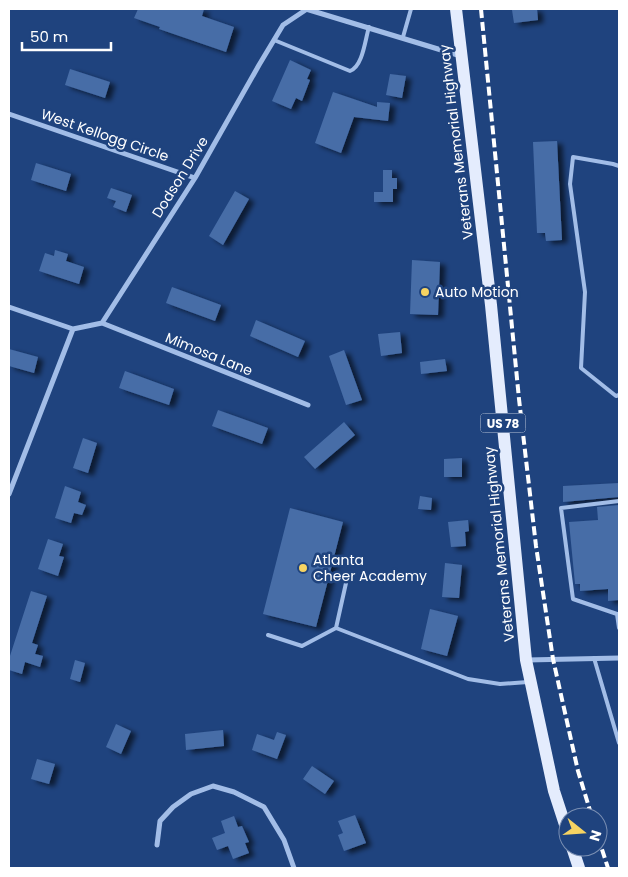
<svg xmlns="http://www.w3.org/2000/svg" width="628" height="877" font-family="Poppins,sans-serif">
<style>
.building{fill:#476da7;filter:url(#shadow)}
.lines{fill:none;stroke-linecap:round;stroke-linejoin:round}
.service{stroke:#a2bde7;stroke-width:4}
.minor{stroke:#a2bde7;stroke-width:5}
.primary{stroke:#e4ecfd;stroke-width:12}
.rail{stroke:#fff;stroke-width:4;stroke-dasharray:9 4;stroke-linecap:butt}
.poi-dot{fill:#f6d362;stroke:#1f437e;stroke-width:2}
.labels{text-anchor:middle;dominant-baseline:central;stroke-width:5;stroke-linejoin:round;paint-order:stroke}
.shield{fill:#1f437e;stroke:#bcc7d8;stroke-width:1}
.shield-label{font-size:12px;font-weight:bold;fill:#fff}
.street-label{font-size:14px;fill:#fff;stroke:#1f437e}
.poi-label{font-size:14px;fill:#fff;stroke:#1f437e;text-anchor:start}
</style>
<defs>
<filter id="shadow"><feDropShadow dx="5.5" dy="3" stdDeviation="2.5" flood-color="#0009"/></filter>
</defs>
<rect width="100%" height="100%" fill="#1f437e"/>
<path class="building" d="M138,9H204L202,16L234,27L226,52L159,29L160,27L134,18Z
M524,9H537L538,20L514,23L512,10Z
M290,60L311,70L307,79L310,80L302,101L296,98L291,109L272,101Z
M70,69L110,82L105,98L65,85Z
M390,74L406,76L402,98L386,95Z
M333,92L377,107V102L390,103L388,121L354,117L341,153L315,143Z
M557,141L562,240L546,241L545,233H537L533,142Z
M36,163L71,174L66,191L31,180Z
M383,170H392V178H397V189H393V202H374V192H383Z
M111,188L132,195L126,212L113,207L116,201L107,198Z
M235,191L249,199L223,245L209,236Z
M55,250L68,254L66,261L84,267L79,284L39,271L45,253L54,256Z
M412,260L440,262L438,315L410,314Z
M172,287L221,305L215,321L166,303Z
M256,320L305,341L298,357L250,336Z
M400,332L402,353L381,356L378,334Z
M9,349L38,357L34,373L9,366Z
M344,350L362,400L346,405L329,356Z
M445,359L447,371L421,374L420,362Z
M125,371L174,389L169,405L119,388Z
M218,410L268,428L262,444L212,426Z
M344,422L355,435L315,469L304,457Z
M83,438L97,443L88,473L73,468Z
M462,458V477H444V459Z
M619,483V497L563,502V486Z
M65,486L81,492L78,502L86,505L82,515L74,513L71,523L55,518Z
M420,496L432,498L431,510L418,509Z
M619,505V600L608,601V589L580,591V584H575L569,522L598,520L597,507Z
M290,508L343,522L316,627L263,614Z
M468,520L469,531L465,532L466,546L451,547L448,522Z
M48,539L63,544L59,556L64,557L58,576L38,569Z
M445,563L462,565L459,598L442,597Z
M31,591L47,596L32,643L38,645L35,654L43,656L40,667L25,662L22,674L9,670V659Z
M430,609L458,616L447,656L421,649Z
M75,660L85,663L80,682L70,679Z
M116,724L131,731L121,754L106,747Z
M223,730L224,746L186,750L185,734Z
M277,732L286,735L277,759L252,750L257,734L274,740Z
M37,759L55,764L49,784L31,779Z
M312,766L334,781L325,794L303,779Z
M355,815L366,843L344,851L338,835L343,833L338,821Z
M234,816L238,827L242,826L249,842L245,843L249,853L233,859L228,846L217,850L212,838L225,833L221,821Z"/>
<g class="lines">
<path class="service" d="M403,37L411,9
M274,40L350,71C363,66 365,40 369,27
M619,166L613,164L573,157L570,184L585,292L581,368L616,396L619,395
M619,501L561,508L573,599L617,614L619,628
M336,628L348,574
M268,635L302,646L336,628L468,679L500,684L528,682
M594,658L619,743"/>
<path class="minor" d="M306,9L461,56
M9,114L195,178
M9,307L73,329
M102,323L308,405
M9,494L73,329L102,323L195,178L259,65L283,25L307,9
M527,660L619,658
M157,845L160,821L173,807L191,794L213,786L234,792L264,807L284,840L294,868"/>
<path class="primary" d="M456,9L491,305L526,660L554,791L568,834
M572,847L579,868"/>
<path class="rail" d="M481,9L519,399L536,546L553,659L578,771L592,817
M598,837L608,868"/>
</g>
<g class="poi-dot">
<circle cx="425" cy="292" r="5"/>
<circle cx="303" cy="568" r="5"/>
</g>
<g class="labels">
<rect class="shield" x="480.5" y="413.5" width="45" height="19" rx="4"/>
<g class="shield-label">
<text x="503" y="423">US 78</text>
</g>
<g class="street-label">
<text transform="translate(105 135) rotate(19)">West Kellogg Circle</text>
<text transform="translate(456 142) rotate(-97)">Veterans Memorial Highway</text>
<text transform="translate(180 177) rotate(-58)">Dodson Drive</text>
<text transform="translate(209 354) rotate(22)">Mimosa Lane</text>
<text transform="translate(499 544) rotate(-96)">Veterans Memorial Highway</text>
</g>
<g class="poi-label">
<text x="435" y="292">Auto Motion</text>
<text x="313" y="560">Atlanta<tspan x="313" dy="16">Cheer Academy</tspan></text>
</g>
</g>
<rect width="628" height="877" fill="none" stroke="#ffffff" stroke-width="20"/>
<g transform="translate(583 832) rotate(107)"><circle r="24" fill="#1f437e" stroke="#798eb2"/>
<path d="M0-4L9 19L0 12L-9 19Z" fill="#f6d362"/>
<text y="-8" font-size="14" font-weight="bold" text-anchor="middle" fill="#ffffff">N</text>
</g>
<path d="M22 42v8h89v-8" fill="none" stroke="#ffffff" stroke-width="2.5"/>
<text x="30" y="42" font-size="15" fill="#ffffff" stroke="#1f437e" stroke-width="4" paint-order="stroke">50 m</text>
</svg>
